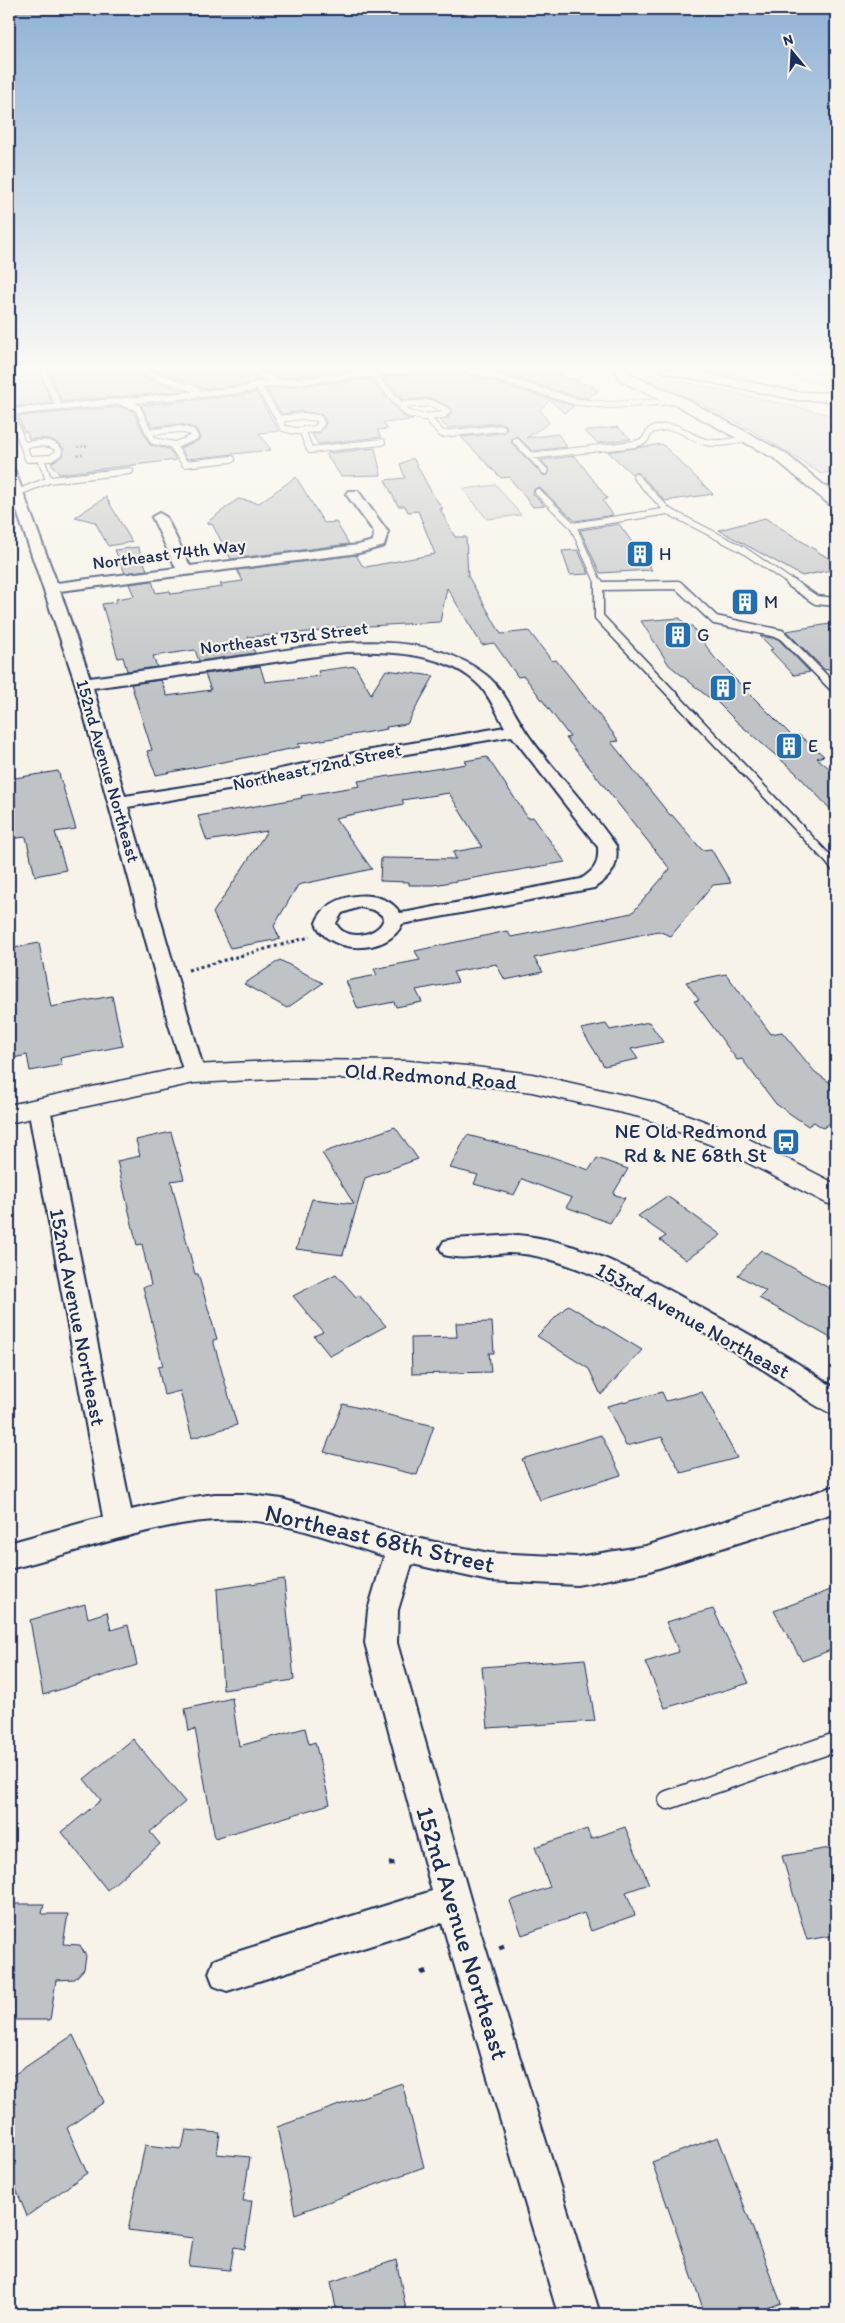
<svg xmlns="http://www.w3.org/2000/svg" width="845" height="2323" font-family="Itim,sans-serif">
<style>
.green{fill:#d7d6d4;stroke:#798299}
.building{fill:#c0c3c5;stroke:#1b2f5e}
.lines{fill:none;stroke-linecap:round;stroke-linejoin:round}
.lane-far3-casing{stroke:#1b2f5e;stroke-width:8}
.lane-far2-casing{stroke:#1b2f5e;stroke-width:11}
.lane-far1-casing{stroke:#1b2f5e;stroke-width:13}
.lane-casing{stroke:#1b2f5e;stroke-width:21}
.street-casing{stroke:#1b2f5e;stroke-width:4}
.secondary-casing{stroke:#1b2f5e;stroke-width:3}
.path-far2{stroke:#1b2f5e;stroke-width:2;stroke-dasharray:2 2;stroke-linecap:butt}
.path-far1{stroke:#1b2f5e;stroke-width:3;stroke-dasharray:3 3;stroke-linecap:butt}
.path{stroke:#1b2f5e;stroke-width:5;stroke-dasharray:5.5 5.5;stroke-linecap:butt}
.lane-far3{stroke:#f7f3e8;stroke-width:6}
.lane-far2{stroke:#f7f3e8;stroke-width:8}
.lane-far1{stroke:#f7f3e8;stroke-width:10}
.lane{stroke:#f7f3e8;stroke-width:18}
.street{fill:#f7f3e8;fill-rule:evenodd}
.secondary{fill:#f7f3e8;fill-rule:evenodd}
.labels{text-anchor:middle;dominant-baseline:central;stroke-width:4.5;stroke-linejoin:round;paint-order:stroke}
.far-street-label{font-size:18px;fill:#1b2f5e;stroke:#f7f3e8}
.far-poi-label{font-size:18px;fill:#1b2f5e;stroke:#f7f3e8;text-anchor:start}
.street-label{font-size:21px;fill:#1b2f5e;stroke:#f7f3e8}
.poi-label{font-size:21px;fill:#1b2f5e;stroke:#f7f3e8;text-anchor:end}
.near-street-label{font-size:25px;fill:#1b2f5e;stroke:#f7f3e8}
</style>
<rect width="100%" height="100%" fill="#f7f3e8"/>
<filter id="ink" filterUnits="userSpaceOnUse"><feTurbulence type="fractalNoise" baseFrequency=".02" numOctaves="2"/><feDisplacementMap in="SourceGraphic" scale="10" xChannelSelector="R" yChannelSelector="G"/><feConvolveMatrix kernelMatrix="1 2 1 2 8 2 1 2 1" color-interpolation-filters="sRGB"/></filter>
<g filter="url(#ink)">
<path class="green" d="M683,369H719L788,392Z
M767,369H836V389Z
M643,375H652L686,382L836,416V470L821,474C765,436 707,404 644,378Z
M496,485L521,515L487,519L463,489Z"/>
<path class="building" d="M34,369H38L52,403L12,407L9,393V372Z
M48,369H140L139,373L142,377L183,391L62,402Z
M152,369H240L243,373L261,380L241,385L202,389L199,385Z
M261,369H363L283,378Z
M420,369H463L467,374L574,406L564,413L550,400L540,410L549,423L526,438L558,434L567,447L532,451L517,436L512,438L511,443L544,476L548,475L550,470L541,460L575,456L607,498L603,501L613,515L575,521L539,487L534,489L533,494L545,506L533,507L509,477L501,478L461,437L503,433L507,430L506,425L502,423L448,428L439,420L448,418L452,412L450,407L431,398L402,400L383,377L416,374Z
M486,369H535L562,375L559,377L579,380L576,382L595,386L591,388L599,390L588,398L578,397Z
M370,379L403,416L413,420L383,423L388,429L377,430L381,437L318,444L312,434L319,433L325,426L326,421L322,415L302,411L282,414L266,389Z
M256,392L279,431L259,433L271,450L187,459L180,448L199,440L200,437L196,429L180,424L152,427L141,405L243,395Z
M121,407L133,411L150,445L169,449L176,460L59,474L51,463L63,456L64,449L59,444L50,439H29L27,432H24L18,416Z
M617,427L631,439L598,443L584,431Z
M662,444L713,494L665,501L640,474L635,472L632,474L608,452Z
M375,448L381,475L341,476L326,455L329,453Z
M413,458L433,495L443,509H440L455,537H466L468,576L501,634L529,631L552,661L556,660L575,684L619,741L611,742L670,815H672L702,850L711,849L731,883L713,885L671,936L658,931L534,958L543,972L505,980L496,964L453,972L458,982L416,990L422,1002L396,1007L394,1002L358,1009L346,981L377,975L374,969L420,960L415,951L507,931L511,937L632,913L670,869L577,752L566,738L570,737L524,676L518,677L494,643L482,645L447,588L440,622L333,628L334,630L248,637L255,653L199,661L195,650L153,656L157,667L127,671L123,657L118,658L102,604L117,602L116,599L134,596L129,584L152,581L156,593L170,591L171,594L222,587L220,584L243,581L237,570L356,555L362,565L366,567L435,554L418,511L408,512L405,506H398L385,480L405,478L400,464Z
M296,477L324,523L336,522L349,544L231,559L212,524L206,523L238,499L259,503Z
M106,497L132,542L108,546L95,522L75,517Z
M765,518L836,563V569L802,576L719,530Z
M619,524L652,570L600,573L580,530Z
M138,547L147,570L125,573L115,550Z
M578,550L589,574L570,575L562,551Z
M680,618L686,626H692L714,657L730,673H729L793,737L799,735L824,756L817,758L836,774V815L795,772L737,722L712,697H708L669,665L641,621Z
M836,623V668L825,670L786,631Z
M760,636L778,639L810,672L794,675L770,650L773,649Z
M260,666L265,682L320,676L318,671L355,666L371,694L386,670L434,676L407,724L386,727L387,729L298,744L300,747L156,775L147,751L152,750L131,684L161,680L167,696L211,690L205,674Z
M487,757L528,818L533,817L565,862L434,885H409V882L380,881L381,858L456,859L453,852L482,847L449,793L402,800L404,804L335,818L372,869L298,885L274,926L280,939L230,948L213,913L267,831L207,841L198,816L302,798L301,796L360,786L358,781L467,764L465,761Z
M58,771L76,829L55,832L66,870L35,876L26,837L9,839V779Z
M39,943L51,1007L112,996L123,1046L60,1058L62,1065L30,1071L27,1055L9,1059V949Z
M280,960L323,983L287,1008L244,984Z
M726,974L771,1034L782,1032L815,1072L836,1087V1119L823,1128L814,1122L808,1126L776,1104L742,1059L737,1060L694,1001L699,1000L686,982Z
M649,1022L663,1042L631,1049L638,1059L604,1066L581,1029L606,1024L610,1030Z
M395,1127L418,1159L365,1178L343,1255L296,1249L312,1199L354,1204L322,1153Z
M171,1132L184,1179L171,1181L195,1274H198L217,1339L213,1340L237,1425L192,1438L180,1391L164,1395L158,1367L163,1366L143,1287L151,1285L142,1244L137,1245L117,1161L140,1156L136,1140Z
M467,1135L549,1156L589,1170L597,1158L628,1169L613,1194L625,1198L610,1223L566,1207L572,1198L522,1179L514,1195L474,1184L478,1175L450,1168Z
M667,1196L721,1235L686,1260L660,1240L666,1236L638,1216Z
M761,1250L836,1292V1341L759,1298L766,1291L738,1275Z
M336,1274L356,1297L359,1295L386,1326L330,1356L314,1336L323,1332L293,1296Z
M568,1305L642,1350L601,1395L589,1369L537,1336Z
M492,1322L494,1353H489L491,1372L412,1374L411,1338L457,1337L456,1323Z
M662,1392L666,1401L702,1392L737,1458L681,1473L662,1437L626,1446L607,1406Z
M343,1404L434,1426L417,1475L324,1452Z
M601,1435L621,1475L540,1500L522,1459Z
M284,1579L294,1680L223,1690L217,1589Z
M836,1588V1648L802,1661L774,1611Z
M85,1604L88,1618L107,1612L111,1630L128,1625L137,1665L43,1695L30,1620Z
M713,1609L749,1683L665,1708L645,1662L679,1652L666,1622Z
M585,1659L595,1721L488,1728L482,1667Z
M232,1698L239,1746L305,1728L309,1744L315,1742L330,1804L215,1838L195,1729L189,1731L185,1709Z
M133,1739L185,1802L150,1832L160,1844L107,1890L62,1832L101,1800L84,1779Z
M625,1827L649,1884L626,1892L635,1915L591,1931L584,1913L522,1935L510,1901L550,1887L535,1847L587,1829L591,1839Z
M836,1847V1935L807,1940L782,1856Z
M9,1904H44L42,1914H68L63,1944L80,1945L86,1956L84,1969L75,1979L56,1980L50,2020H9Z
M73,2035L104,2102L67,2128L87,2173L27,2216L9,2172V2078Z
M402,2083L424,2167L295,2214L277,2127Z
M186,2130L220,2133L217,2154L250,2157L243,2201H252L245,2249L234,2247L230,2270L189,2266L193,2238L128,2230L145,2145L182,2149Z
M718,2137L781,2303L752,2314H705L652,2162Z
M396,2260L407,2314H337L331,2282Z"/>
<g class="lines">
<g class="lane-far3-casing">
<path id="lane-far3" d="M245,369L281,382
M468,369L577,402L610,405L679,401
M43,371L59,407
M144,372L197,390
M373,374L407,413L422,417L444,415L447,411L431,403L401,405
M251,386L415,369
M258,386L279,419
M125,404L137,407L153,441L175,445L195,437L192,432L180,429L150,432
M302,416L318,418L321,423L316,429L295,431L283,428L279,419Z
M427,417L442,434L502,428
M302,430L310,450L382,442
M516,441L545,471
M23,445C36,444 52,439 60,452L51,458L28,459L11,412L242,390L258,386
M172,445L185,464L232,459
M530,456L635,444L644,441L651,430C683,421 682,436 706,442C720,445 735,441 749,438
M41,459L49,480L130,471
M636,477L668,511L742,549L793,584
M538,492L573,526L599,584
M17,493L49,480
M573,526L668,511"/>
</g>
<g class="lane-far2-casing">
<path id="lane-far2" d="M599,583V617L833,864
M791,583L816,600L836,602
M600,586L678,585L715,620L781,634L836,690"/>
</g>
<g class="lane-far1-casing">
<path id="lane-far1" d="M832,862L836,867"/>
</g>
<g class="lane-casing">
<path id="lane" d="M668,1800L836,1742"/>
</g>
<g class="street-casing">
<path id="street" d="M9,467L15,471L57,583L176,568L152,517L159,513L166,517L190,566L358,545L373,541L374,532L346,494L348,491H358L388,532L384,546L359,553L60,591L90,678C140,671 190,664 240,657C316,646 419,623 486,675C506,691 516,719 531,739C558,776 591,809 616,846C619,867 611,877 594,888L402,924C389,955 327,955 316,923C327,891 384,886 400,913L408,912L581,879C595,870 599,864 598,847L512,736L354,763L234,789L128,807L205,1074L202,1079L194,1081L186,1079L169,1025L75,682L9,488ZM345,652C390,651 448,652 481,687C491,699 497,714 505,727L354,753L234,779L125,796L93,688ZM360,907C369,909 379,910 384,918C380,937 343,942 336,923L342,913Z
M39,1100L47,1102L50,1108L131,1510L179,1499L215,1494H243L282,1499L401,1535L489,1553L577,1557L646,1546L836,1486V1512L646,1572L577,1585L489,1581L412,1564L398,1610L397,1643L471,1902L600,2314H558L442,1923L227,1991L214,1986L209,1973L214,1960L227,1955L432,1891L365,1643L368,1610L384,1556C338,1542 292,1523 243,1520C170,1515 80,1553 9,1569V1543L103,1517L28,1108L31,1102Z
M518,1235C584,1241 646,1277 703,1309C749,1334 794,1359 836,1389V1415C815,1409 780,1379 759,1367C704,1332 646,1297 586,1272C561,1262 535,1253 508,1253C488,1254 464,1261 444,1255L440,1248L444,1241L453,1239Z"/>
</g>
<g class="secondary-casing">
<path id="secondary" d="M616,369H629L630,374L684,398L785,453L836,495V508L831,506L775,459L674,404L633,387L619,379Z
M659,369H686L797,392L836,393V401L797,400L665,373Z
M292,1060L408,1061L467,1066L532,1074L650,1101L741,1135L836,1184V1206L826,1203L721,1149L644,1118L532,1092L467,1084L408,1079L292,1078L194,1083L9,1123V1105L194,1065Z"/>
</g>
<path class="path-far2" d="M806,369L836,374
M77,447L87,446
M77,455L85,454"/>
<path class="path-far1" d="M188,970L310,937"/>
<path class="path" d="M389,1864L398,1863
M499,1948L507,1945
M421,1973L427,1971"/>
<use href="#lane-far3" class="lane-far3"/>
<use href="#lane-far2" class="lane-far2"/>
<use href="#lane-far1" class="lane-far1"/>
<use href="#lane" class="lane"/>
<use href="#street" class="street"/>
<use href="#secondary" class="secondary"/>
</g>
</g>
<linearGradient id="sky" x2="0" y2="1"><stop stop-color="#90b2d5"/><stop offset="0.53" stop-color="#fbfaf5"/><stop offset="1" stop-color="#fbfaf5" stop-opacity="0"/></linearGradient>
<rect width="845" height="695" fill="url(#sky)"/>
<defs>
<g id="building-square" transform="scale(1.4375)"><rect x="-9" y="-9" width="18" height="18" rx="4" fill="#1f6fb2" stroke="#f7f3e8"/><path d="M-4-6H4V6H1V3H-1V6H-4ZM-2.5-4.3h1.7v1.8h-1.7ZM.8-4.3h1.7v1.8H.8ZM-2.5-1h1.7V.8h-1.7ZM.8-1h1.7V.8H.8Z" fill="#fff"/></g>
<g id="bus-square" transform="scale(1.4375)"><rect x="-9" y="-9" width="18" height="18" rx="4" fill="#1f6fb2" stroke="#f7f3e8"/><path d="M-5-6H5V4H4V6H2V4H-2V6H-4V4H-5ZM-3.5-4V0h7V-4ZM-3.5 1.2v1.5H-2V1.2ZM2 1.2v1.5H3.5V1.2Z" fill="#fff"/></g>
</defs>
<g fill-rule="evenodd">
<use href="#building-square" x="640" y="554"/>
<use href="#building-square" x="745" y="602"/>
<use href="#building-square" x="678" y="635"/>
<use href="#building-square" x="723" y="688"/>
<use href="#building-square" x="789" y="746"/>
<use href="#bus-square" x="786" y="1142"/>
</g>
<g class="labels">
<g class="far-street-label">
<text transform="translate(169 554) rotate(-7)">Northeast 74th Way</text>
<text transform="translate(284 638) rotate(-7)">Northeast 73rd Street</text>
<text transform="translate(317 767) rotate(-12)">Northeast 72nd Street</text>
<text transform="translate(108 771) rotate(74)">152nd Avenue Northeast</text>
</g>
<g class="far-poi-label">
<text x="659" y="554">H</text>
<text x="764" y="602">M</text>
<text x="697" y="635">G</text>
<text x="742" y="688">F</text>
<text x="808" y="746">E</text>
</g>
<g class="street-label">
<text transform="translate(431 1076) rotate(4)">Old Redmond Road</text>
<text transform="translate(78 1317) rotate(79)">152nd Avenue Northeast</text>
<text transform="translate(693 1320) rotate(29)">153rd Avenue Northeast</text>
</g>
<g class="poi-label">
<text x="767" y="1130">NE Old Redmond<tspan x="767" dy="24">Rd &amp; NE 68th St</tspan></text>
</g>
<g class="near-street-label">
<text transform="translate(380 1538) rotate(13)">Northeast 68th Street</text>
<text transform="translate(463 1933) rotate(73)">152nd Avenue Northeast</text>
</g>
</g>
<rect width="845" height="2323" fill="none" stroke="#f7f3e8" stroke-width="30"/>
<rect x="15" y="15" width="815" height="2293" fill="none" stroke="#1b2f5e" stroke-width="2" filter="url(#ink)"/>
<g transform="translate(792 52) rotate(342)" stroke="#f7f3e8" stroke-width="4" paint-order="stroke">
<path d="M0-4L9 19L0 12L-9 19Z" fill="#1b2f5e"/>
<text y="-8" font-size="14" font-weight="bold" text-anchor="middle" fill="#1b2f5e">N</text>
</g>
</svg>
